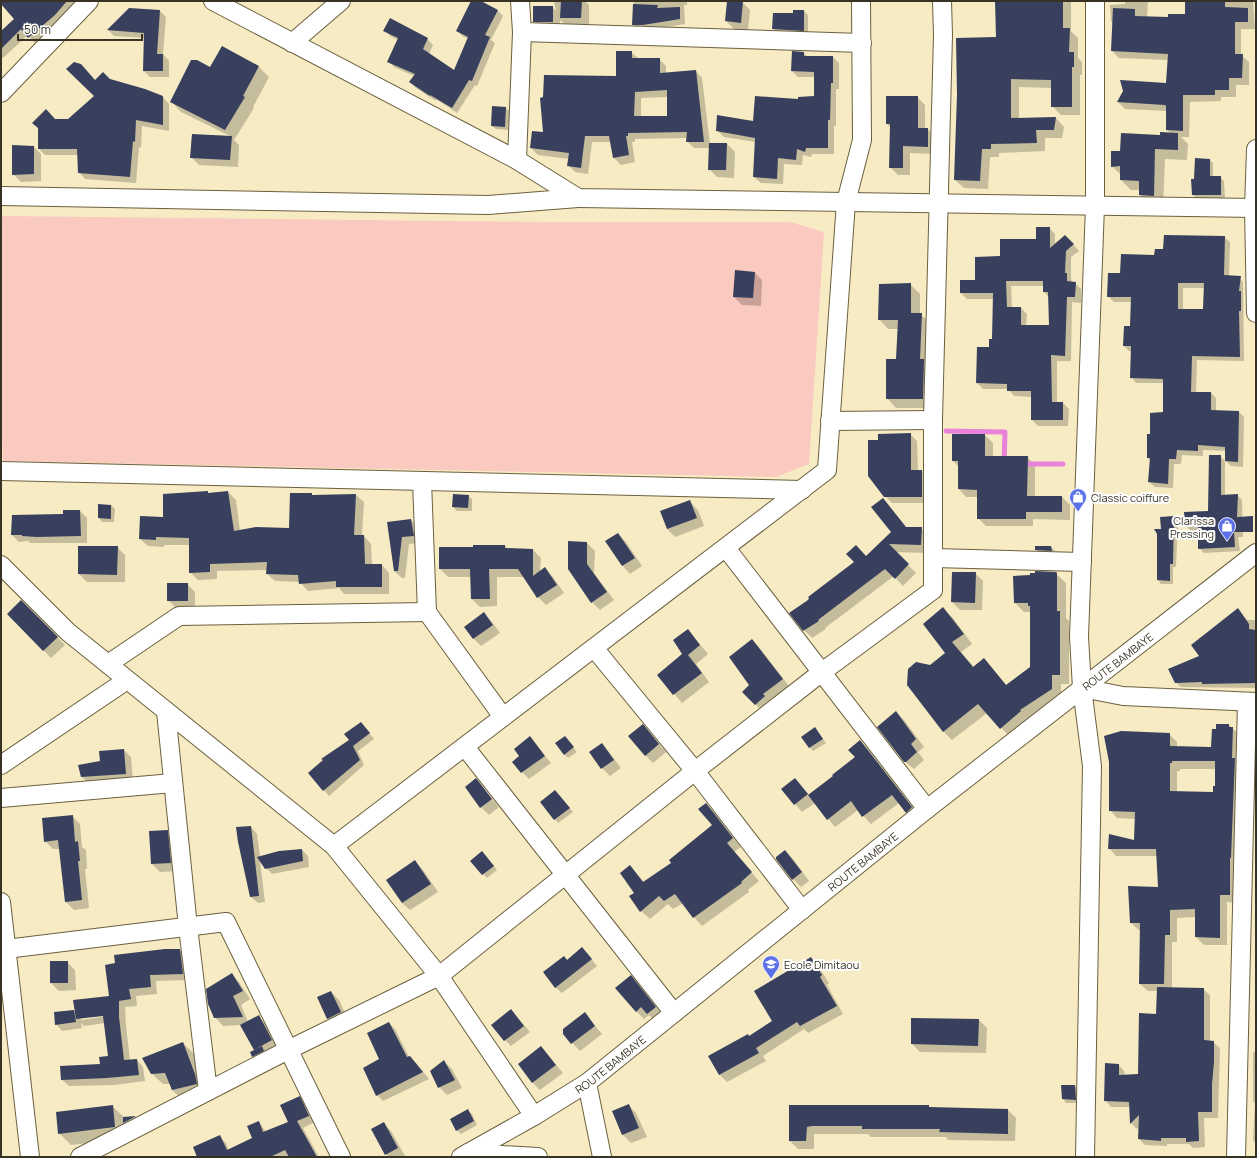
<svg xmlns="http://www.w3.org/2000/svg" width="1257" height="1158" font-family="Manrope,sans-serif">
<style>
.green{fill:#fac9bf}
.shadow{fill:#0003;fill-rule:evenodd}
.lines{fill:none;stroke-linecap:round;stroke-linejoin:round}
.stream{stroke:#e882da;stroke-width:5}
.building{fill:#38405e;fill-rule:evenodd}
.minor-casing{stroke:#6b603e;stroke-width:20}
.minor{stroke:#fff;stroke-width:18}
.labels{text-anchor:middle;dominant-baseline:central;stroke-width:4;stroke-linejoin:round;paint-order:stroke}
.poi-label{font-size:11px;fill:#373223;stroke:#fff;text-anchor:start}
.street-label{font-size:11px;fill:#373223;stroke:#fff}
</style>
<rect width="100%" height="100%" fill="#f7ebc4"/>
<path class="green" d="M1,216L543,222H790L824,232L809,464L776,477L3,461L1,412Z"/>
<path class="shadow" d="M1,1H78L61,21L35,43L28,35L3,58L1,56V32L15,19L1,3Z
M473,1H479L498,11L503,16L491,40L495,43L477,86L475,85L457,113L436,99V101L416,88L410,82L414,76L394,67L389,61L398,40L390,36L385,30L427,39L433,45L429,54L455,71L469,39L462,36L457,30Z
M554,1H585L589,5V26L566,25L560,20V30L542,29L534,21L552,7L556,11Z
M634,1H687V5H684L685,24L649,30H638L633,25Z
M728,1L742,2L750,10L748,30L734,29L726,21Z
M996,1H1071V31L1078,38V58L1082,62V75H1080V115H1061L1052,106V88L1019,87V119L1056,118L1064,127L1062,138H1045V151L999,153V157H990L988,189L964,188L955,180L997,38Z
M1125,1H1148L1147,17L1169,18L1186,15V1H1253L1255,29H1241V55L1249,62V85H1236V97H1221V101L1190,102L1189,137H1181L1188,144L1187,160L1165,159L1163,206L1150,205L1140,195V190H1131L1121,180V175L1112,166L1121,152L1161,136L1171,134L1167,130V111L1125,109L1118,102L1167,84L1168,60L1119,58L1112,51L1113,23L1111,21L1110,5L1125,4Z
M129,9L160,11L166,17L163,54L169,61V77H150L144,71L145,38L114,36L108,30Z
M804,11L808,15V34L777,32L773,28L794,14Z
M222,47L259,67L269,77L253,107L254,108L234,140L239,145L238,167L199,165L191,157L192,135L232,137L181,112L172,102L210,69Z
M631,52L638,58L659,59L666,66V74L696,71L702,78L710,144H727L735,152L734,178L717,177L709,169L710,148H694L687,141V138L635,139V142H632L635,162L621,165L614,158L612,142H592L588,174L575,172L568,165L569,159L538,155L531,148L544,134L617,78ZM668,97V117H641V98Z
M804,53L808,57H833L839,63V89H836V126H834V154H812L811,157L803,155L802,165L784,164L783,184L761,183L754,177L756,142L724,137L717,130L754,123L799,100L815,97V77H798L792,71Z
M110,80L163,97L169,104V131L142,126L141,148L139,147L136,183L85,179L79,172L78,155H45L39,149L55,120H69L95,96L96,81Z
M917,97L925,105V129H928L935,137V154L910,153V175H898L890,167L891,128L887,124Z
M506,108L510,112L508,130L496,129L492,126Z
M34,147L41,154V181L21,182L13,174Z
M1210,160L1213,163V177H1220L1224,181L1225,198L1197,199L1193,195L1192,180H1195Z
M1049,228L1055,234V245L1071,242L1079,251L1071,257V278L1072,283H1075L1081,289V303L1072,302L1071,361H1057V403H1063L1069,409L1068,426H1038L1032,420V397L1014,396L1008,389H983L977,383L993,340L994,299H967L961,293L976,281L1001,257L1037,240ZM1011,286H1044V292L1049,297L1050,326H1026L1027,314L1021,308H1012Z
M1224,237L1230,242L1229,276L1237,277L1243,282L1244,361L1197,360L1196,393H1211L1216,398V411L1239,412L1244,417L1243,467L1231,466L1226,461V451L1203,450V456L1182,455L1181,464H1174L1173,488L1155,487L1149,482L1151,462L1148,458L1164,413V383H1136L1131,377L1132,351H1129L1124,346L1131,327L1132,302H1114L1108,296L1121,274L1164,250ZM1183,288H1205L1204,310H1183Z
M754,272L762,280L761,306L742,305L734,297Z
M910,284L920,294V314L931,323L932,408H896L887,398L897,360L898,329H888L879,319Z
M910,434L917,441L918,471H922L929,478V503H892L885,496L879,441Z
M985,435L993,443V457H1027L1035,465V497H1062L1070,505V520L1033,519V526H986L978,518V497H966L959,489V467L953,461Z
M1220,456L1225,461V496L1237,495L1242,500L1243,537H1238L1240,551L1204,553L1199,548V531H1191L1186,526L1209,512Z
M228,492L236,500L240,531L290,529L311,494L313,496L356,495L364,502L362,536H364L371,544L372,565H382L389,573V594H344L339,588L308,591L300,582L275,581L267,574V570L217,571V579L198,580L190,572V545H164V547L148,546L140,539L164,518L209,494Z
M468,496L472,499V511H457L453,507Z
M882,499L907,528H921L929,536L928,553L895,552L916,573L903,586L894,576L825,628L826,629L812,638L804,630L867,557L892,532Z
M690,502L698,510L704,526L675,537L667,529Z
M111,505L115,509L114,522H102L99,518Z
M80,511L87,518V543H30L28,541L19,542L12,535Z
M1174,517L1178,521L1176,567H1173V584H1161L1158,580L1162,530Z
M411,520L418,527L420,543L409,544L405,578H402L394,571L388,523Z
M618,534L626,542L642,566L630,574L623,566L607,542Z
M587,543L595,551L594,573L614,600L600,610L592,602L569,569Z
M505,546L508,549L533,550L541,558L540,572L545,569L553,577L564,593L546,605L538,597L524,577H497V606L480,607L472,599V577H448L440,569V548Z
M117,547L125,555V582H87L79,574Z
M1051,547L1055,551V554H1040L1036,550Z
M975,573L983,581L982,610H960L952,602Z
M1055,573L1066,583V618L1069,621V684H1061V698L1010,737L987,713L952,740L943,731L930,666L946,653L943,609L953,618L972,644L961,652L974,667L984,659L1007,686L1031,668V612H1024L1015,603L1014,577Z
M187,584L195,592V608H176L168,600Z
M21,601L65,645L51,658L8,614Z
M1237,609L1247,620H1256V688L1181,687L1175,682L1201,656Z
M484,614L492,622L500,633L481,646L473,638Z
M688,630L708,654L696,664L709,682L682,703L658,675L684,655Z
M752,640L759,647L789,686L769,701L771,703L762,711L755,704L751,685Z
M896,712L904,720L924,747L918,752L924,760L914,769L904,761Z
M361,723L374,739L358,751L364,765L329,796L309,773L350,741Z
M643,725L666,752L653,763L645,755Z
M1229,725L1241,736L1237,903L1227,902V945H1204L1196,937V917L1177,918V942H1172V988L1203,989L1210,995V1042H1213L1220,1048L1218,1118H1204L1205,1147L1193,1148L1189,1144H1167V1146L1145,1145L1139,1139V1127L1137,1129L1131,1123V1107H1111L1105,1100L1118,1064L1124,1071L1125,1075H1139L1157,1015L1158,991H1148L1140,984V931L1131,923L1159,888L1157,856H1116L1109,848L1135,841L1136,819L1117,818L1110,810L1169,734L1177,742V747L1212,748L1217,730ZM1180,769H1216V787L1214,793L1177,792V771H1180Z
M818,732L826,743L813,751L809,747Z
M530,738L551,763L529,779L522,772L520,756Z
M568,741L577,752L568,758L564,754Z
M860,741L868,749L920,816L914,820L899,803L871,824L858,810L835,827L815,803L802,812L795,804V780L809,795L856,758Z
M602,744L609,752L621,768L610,776L602,768Z
M124,750L131,757L133,781L89,784L82,777L101,761L100,752Z
M476,780L499,807L489,815L481,807Z
M559,795L573,812L558,823L542,802Z
M706,804L714,812L741,847L734,852L759,881L748,890L749,892L702,926L694,917L683,903L673,909L668,904L650,919L641,911L631,896L636,893L630,866L644,882L672,863L713,825Z
M1256,806V835L1255,834Z
M72,816L80,824L82,847L86,850L87,869H85L89,908L74,910L66,902L60,849H53L45,841Z
M251,827L257,834L260,857L302,850L308,856L309,867L272,874L260,861L265,902L258,903L251,897L239,842Z
M167,831L175,839L178,871L160,872L152,864L150,832Z
M785,851L793,859L809,881L801,887L793,879Z
M486,856L497,870L487,878L472,861Z
M415,862L423,870L438,892L410,910L402,903Z
M1255,938H1256V971H1255Z
M582,948L597,966L562,993L555,987L567,960Z
M180,950L186,956L189,980L156,981L157,994L136,996L137,1006L125,1007L126,1025L130,1061L137,1060L143,1067L145,1081L114,1085L69,1086L62,1080L101,1065L109,1056L105,1023L84,1026L81,1023L82,1028L62,1031L56,1024L74,1011L76,1013L110,997ZM108,1014V1016L81,1020V1018Z
M811,958L818,966L829,983L827,985L843,1014L808,1033L804,1029L763,1056L766,1061L727,1082L720,1075L709,1057L750,1037L773,1021Z
M67,962L75,970L76,990L59,991L51,983Z
M231,975L239,982L250,999L241,1005L248,1022L258,1017L266,1024L279,1048L257,1060L253,1056L255,1050L241,1025L223,1026L215,1017Z
M630,976L638,984L663,1015L655,1021L649,1015L644,1019L636,1011Z
M331,992L339,1000L348,1020L336,1027L328,1019L318,998Z
M511,1010L530,1032L511,1046L505,1040Z
M585,1014L602,1034L580,1051L564,1034Z
M979,1020L987,1028L986,1053L920,1052L912,1044Z
M389,1023L395,1029L409,1057L416,1063L429,1079L383,1101L377,1095L380,1060Z
M183,1043L194,1054L206,1086L184,1101L172,1090L170,1084H163L151,1073Z
M541,1047L563,1073L540,1090L532,1082Z
M1253,1052H1256V1144L1253,1140L1255,1103L1253,1101Z
M444,1062L452,1069L462,1088L447,1095L439,1087Z
M1075,1086L1079,1090V1103H1066L1063,1099Z
M299,1098L306,1104L315,1122L303,1128L319,1157H198L219,1136L226,1143L229,1150L253,1139L259,1122L266,1132L289,1122Z
M628,1105L636,1113L647,1137L631,1143L623,1135L613,1111Z
M112,1106L125,1118L136,1117L143,1125L132,1130L125,1123L127,1139L71,1145L59,1133Z
M790,1106H928L931,1108L1008,1110L1016,1118L1015,1141L948,1140L946,1137H871L868,1134H814V1149H798L790,1141Z
M468,1111L472,1114L477,1125L461,1134L457,1130Z
M383,1123L391,1131L405,1156L389,1157L386,1154Z"/>
<g class="lines">
<path class="stream" d="M946,431L1005,432L1004,463
M1028,464H1063"/>
</g>
<path class="building" d="M1,1H67L55,15L28,38L21,29L1,49V31L14,19L1,4Z
M471,1H481L498,10L485,35L490,37L472,81L469,80L452,108L430,95V96L409,82L415,74L387,62L398,38L383,31L390,18L428,38L423,49L454,70L468,37L456,31Z
M561,1H582L581,18H560Z
M727,1H743L741,23L725,21Z
M995,1H1063V28H1070L1069,52H1074V67H1072V107H1051V80L1011,79V118L1056,117L1054,130H1036L1037,143L991,144V149H982L980,181L954,180L957,95L956,38L996,37Z
M1185,1H1225V7L1248,8V22H1235V54H1243L1242,78H1229V90H1215V95H1183V131L1166,130V106L1165,105L1117,102L1123,91L1120,80L1166,83L1168,54L1111,51L1113,8L1135,9V16L1168,17V14H1185Z
M633,4L658,5L657,8L680,7V19L643,25H632Z
M533,6H553V22H533Z
M129,8L160,10L157,54H163V71H143L144,33L107,30Z
M793,10H804V31L772,29L773,13H793Z
M222,46L259,66L243,96L245,97L225,130L170,102L191,60H197L210,67Z
M616,51H632V58H660V73L696,70L704,142H686L687,132L628,133V136H626L629,155L613,158L609,136H585L581,168L567,166L569,153L530,148L532,131L543,132L540,98L543,97L544,75L616,76ZM667,90V116H634L635,92Z
M792,51L804,52V56H833V83H831L830,120H828V148H806L805,152L797,149L796,160L778,158L777,179L753,177L755,138L716,131L717,115L753,121L755,96L798,99V97L814,96V72L791,71Z
M74,62L81,64L95,80L103,72L110,79L145,89L163,96V125L136,120L135,142L133,141L130,177L78,173L77,149H38V128L32,123L46,109L55,119H68L94,96L66,69Z
M886,96H918V128H928V147L903,146V168H889L890,124H886Z
M492,106L506,107L505,127L491,126Z
M1160,132L1178,133V150L1155,149L1154,196L1139,195V181L1120,180V166L1111,167V151H1120L1121,133L1160,135Z
M192,134L232,136L230,160L190,158Z
M709,143H727L726,170H708Z
M12,145L34,146V174L12,175Z
M1195,158L1210,159V176H1221V195H1192L1191,179H1194Z
M1036,227H1050V248L1065,235L1074,244L1066,251L1065,273H1067V281L1076,282L1075,297H1067L1065,356L1051,355L1052,402H1063V420H1031V391H1007V384L976,383L977,347H989V339H992L993,293H960V280H975V257L1000,256V239H1036ZM1006,281H1043V292H1048L1049,325H1021V307H1007Z
M1164,235L1225,236L1224,275L1241,276L1239,291H1241V311H1239L1240,357L1192,356L1191,392H1211V410L1239,411L1238,462L1225,461V447L1198,445V451L1177,450L1176,459H1169L1168,484L1148,482L1150,458H1147V434H1150V413L1163,412V379L1130,378L1131,346H1123L1124,326H1130L1131,297H1107L1108,273H1120L1121,254L1154,255L1155,249H1163ZM1178,283H1204L1203,309H1178Z
M735,270L755,272L753,298L733,297Z
M911,283V313H922L920,359H924L923,399H886V359H896L898,320H878L879,284Z
M911,433V470H922V497H884L868,476V440H878V434Z
M952,434H985V456H1028L1027,496H1062V512H1026V519H977V490L958,489V461H952Z
M1209,455H1221V495L1238,494L1237,517L1253,516V532H1234L1235,547L1198,549V526L1185,527L1184,512L1208,511Z
M208,491V493L228,491L234,531L256,527L289,528L290,493H312V495L356,494L354,535H364L365,564H382V587H336V581L299,584L298,575L266,574L267,562L210,564V572L189,573V538L156,537V540L139,539L140,516L163,517V494Z
M453,494L469,495L468,508L452,507Z
M883,498L906,527H922L921,545L889,544L909,564L895,579L885,569L818,620L819,621L803,631L789,613L808,600L809,598L808,597L854,562L846,554L856,545L866,556L891,532L871,507Z
M690,500L697,518L667,529L660,511Z
M98,504L111,505V519L98,518Z
M63,510H80L81,536L37,537L22,536V535H11L12,515L63,514Z
M1174,516L1173,564H1170V581L1157,580V534L1154,529H1161L1160,517Z
M411,519L414,536L402,537L398,571H394L387,522Z
M618,533L635,558L622,566L605,541Z
M568,541L587,542V564L607,592L591,603L568,569Z
M473,545H505V548L533,549V576L545,567L557,585L537,598L518,569H489L490,599H471L470,569H439V547H473Z
M78,546H118L117,575L78,574Z
M1035,546H1051L1052,551L1035,550Z
M1035,571L1056,572L1057,573V611H1060V675H1052V689L1020,710L1021,711L1000,729L978,704L943,732L907,685L908,669L916,662L930,665L945,653L923,624L943,607L964,634L952,642L973,667L984,658L1006,685L1030,667V606H1028V603H1014L1013,576L1030,575V573H1035Z
M952,572H976L975,603L951,602Z
M167,583H188V601H167Z
M21,600L58,637L43,651L7,614Z
M1238,608L1249,624V629L1256,630V683L1202,684V682L1175,683L1168,669L1199,656L1191,645Z
M484,612L493,625L473,639L464,627Z
M688,629L700,645L688,655L702,673L673,695L657,675L682,654L673,640Z
M752,639L783,679L763,694L765,696L755,705L742,692L749,685L729,657Z
M896,711L916,739L911,744L917,752L906,762H904L877,727Z
M361,722L370,733L353,746L360,760L323,791L308,773L323,760L321,759L349,740L344,734Z
M643,724L659,744L645,756L628,736Z
M1216,724H1229V727H1233L1232,758H1235L1231,858H1230V895H1220V938L1195,937V909L1170,910V935H1165L1164,984H1139L1140,923H1130L1128,886L1158,887L1156,849H1108L1109,834L1134,840L1135,812L1109,811V762L1104,736L1121,731L1170,733V746L1211,747L1212,729H1216ZM1172,761H1215V786H1213V792L1170,791V763H1172Z
M815,727L823,739L809,748L801,737Z
M530,736L545,756L521,773L512,762L519,756L514,749Z
M565,736L574,747L564,755L555,743Z
M860,740L912,807L906,813L892,795L862,817L851,801L827,820L808,795L833,776L832,775L855,757L848,750Z
M602,743L614,760L601,769L589,752Z
M124,749L126,774L81,777L78,765L100,761L99,751Z
M476,778L492,799L480,808L465,787Z
M795,778L808,794L794,805L781,789Z
M555,790L570,808L554,820L540,802Z
M706,803L733,838L727,843L752,872L741,882L742,883L693,918L675,894L664,901L659,896L640,912L629,896L634,893L620,873L630,865L643,882L671,863L669,860L712,825L698,809Z
M73,815L75,842L78,841L80,861H78L82,900L65,902L58,840L44,842L42,818Z
M251,826L259,896L250,897L238,842L236,827Z
M168,830L171,863L151,864L149,831Z
M302,849L303,861L265,869L257,857L279,851Z
M785,850L802,872L792,880L776,859V857Z
M482,851L494,866L482,875L470,861Z
M415,860L431,884L402,903L386,880Z
M582,947L592,959L555,988L543,972L564,956L567,960Z
M165,949H180L183,974L150,975L151,987L129,989L131,999L119,1001V1017L124,1060L137,1059L139,1075L107,1078L61,1080L60,1066L100,1064L99,1057L108,1056L103,1016L76,1019L73,1000L109,996L105,965L115,963L114,955Z
M811,957L822,975L820,977L837,1006L800,1026L797,1022L756,1048L759,1053L719,1075L708,1056L748,1034L749,1036L772,1021L754,991Z
M50,961H68V983H50Z
M232,973L243,991L233,996L243,1017L214,1018L208,1004L206,989Z
M631,975L656,1007L647,1014L641,1007L636,1012L615,988Z
M1157,987L1204,988V1040L1214,1041V1062L1212,1084V1112H1198L1199,1141L1186,1142V1138H1161V1141L1138,1139L1139,1115L1130,1124L1129,1102L1104,1101L1105,1063L1119,1064V1075L1138,1074L1139,1013L1156,1014Z
M331,991L341,1012L327,1019L317,997Z
M511,1009L524,1026L504,1041L491,1025Z
M74,1010L76,1022L55,1025L54,1012Z
M585,1012L595,1026L571,1044L563,1034V1029Z
M259,1015L272,1040L254,1050L240,1025Z
M911,1018L979,1019L978,1046L911,1044Z
M389,1022L407,1057L410,1056L423,1072L376,1096L363,1068L379,1059L367,1033Z
M183,1042L195,1074L197,1084L172,1090L165,1073L151,1074L142,1058Z
M262,1046L264,1051L252,1057L250,1052Z
M541,1046L556,1065L532,1083L518,1064Z
M444,1060L455,1080L438,1088L430,1071Z
M1061,1085H1075L1076,1100L1062,1099Z
M300,1096L309,1116L297,1121L317,1157H289L285,1150L270,1157H197L193,1147L220,1135L227,1150L252,1138L247,1126L259,1121L263,1132L288,1122L280,1105Z
M629,1104L639,1128L622,1135L612,1111Z
M113,1105L115,1127L58,1134L56,1112Z
M789,1105H929V1107L1008,1109V1134L939,1132L940,1129H862V1126H812L807,1127L806,1141H789Z
M468,1109L474,1121L456,1131L450,1119Z
M136,1116L123,1123V1117Z
M384,1122L398,1148L385,1155L371,1129Z"/>
<g class="lines">
<g class="minor-casing">
<g id="minor">
<path d="M213,1L517,160L578,198L1256,208"/>
<path d="M522,32L862,43"/>
<path d="M292,43L341,1"/>
<path d="M1,93L89,1"/>
<path d="M1256,149L1254,208L1256,313"/>
<path d="M517,160L522,32L520,1"/>
<path d="M1,196L488,205L578,198"/>
<path d="M830,421L933,420"/>
<path d="M1,471L802,490"/>
<path d="M422,481L427,612L503,717"/>
<path d="M726,548L927,809"/>
<path d="M934,558L1082,562"/>
<path d="M1,565L68,632L334,846L439,976L534,1116"/>
<path d="M594,648L695,771L802,910"/>
<path d="M108,664L179,616L427,612"/>
<path d="M1082,688L1079,637L1095,206V1"/>
<path d="M166,711L188,927L208,1091"/>
<path d="M465,747L674,1013"/>
<path d="M1,765L127,680"/>
<path d="M1,798L173,783"/>
<path d="M334,846L827,470L846,202L862,140L861,1"/>
<path d="M1,902L30,1157"/>
<path d="M6,949L226,922L341,1157"/>
<path d="M587,1083L602,1157"/>
<path d="M468,1153L538,1157"/>
<path d="M80,1157L288,1050L439,976L695,771L822,672L933,590V420L943,35L942,1"/>
<path id="s1" d="M461,1157L534,1116L587,1083L927,809L1256,553"/>
<path d="M1085,1157L1092,766L1082,688L1123,696L1256,702"/>
<path d="M1236,1157L1247,702"/>
</g>
</g>
<use href="#minor" class="minor"/>
</g>
<defs>
<g id="shop-pin" transform="scale(0.9)"><path d="M0 17L-7.5 6A9.5 9.5 0 1 1 7.5 6Z" fill="#5c71e8" stroke="#fff"/><path d="M-5-2.5h2.3a2.7 3.5 0 0 1 5.4 0H5L5.5 6h-11ZM-1.5-2.5h3a1.5 2.3 0 0 0-3 0Z" fill="#fff"/></g>
<g id="school-pin" transform="scale(0.9)"><path d="M0 17L-7.5 6A9.5 9.5 0 1 1 7.5 6Z" fill="#5c71e8" stroke="#fff"/><path d="M0-5L7-2L0 1L-7-2ZM-4 1L0 2.5L4 1V4Q0 6-4 4Z" fill="#fff"/></g>
</defs>
<g fill-rule="evenodd">
<use href="#shop-pin" x="1078" y="497"/>
<use href="#shop-pin" x="1227" y="526"/>
<use href="#school-pin" x="771" y="964"/>
</g>
<g class="labels">
<g class="poi-label">
<text x="1091" y="497">Classic coiffure</text>
<text x="1214" y="520" text-anchor="end">Clarissa<tspan x="1214" dy="13">Pressing</tspan></text>
<text x="784" y="964">Ecole Dimitaou</text>
</g>
<g class="street-label">
<text stroke="none"><textPath href="#s1" startOffset="824">ROUTE BAMBAYE</textPath></text>
<text stroke="none"><textPath href="#s1" startOffset="500">ROUTE BAMBAYE</textPath></text>
<text stroke="none"><textPath href="#s1" startOffset="176">ROUTE BAMBAYE</textPath></text>
</g>
</g>
<rect width="1257" height="1158" fill="none" stroke="#373223" stroke-width="4"/>
<path d="M18 34v6h124v-6" fill="none" stroke="#373223" stroke-width="2"/>
<text x="24" y="34" font-size="12" fill="#373223" stroke="#ffffff" stroke-width="3" paint-order="stroke">50 m</text>
</svg>
